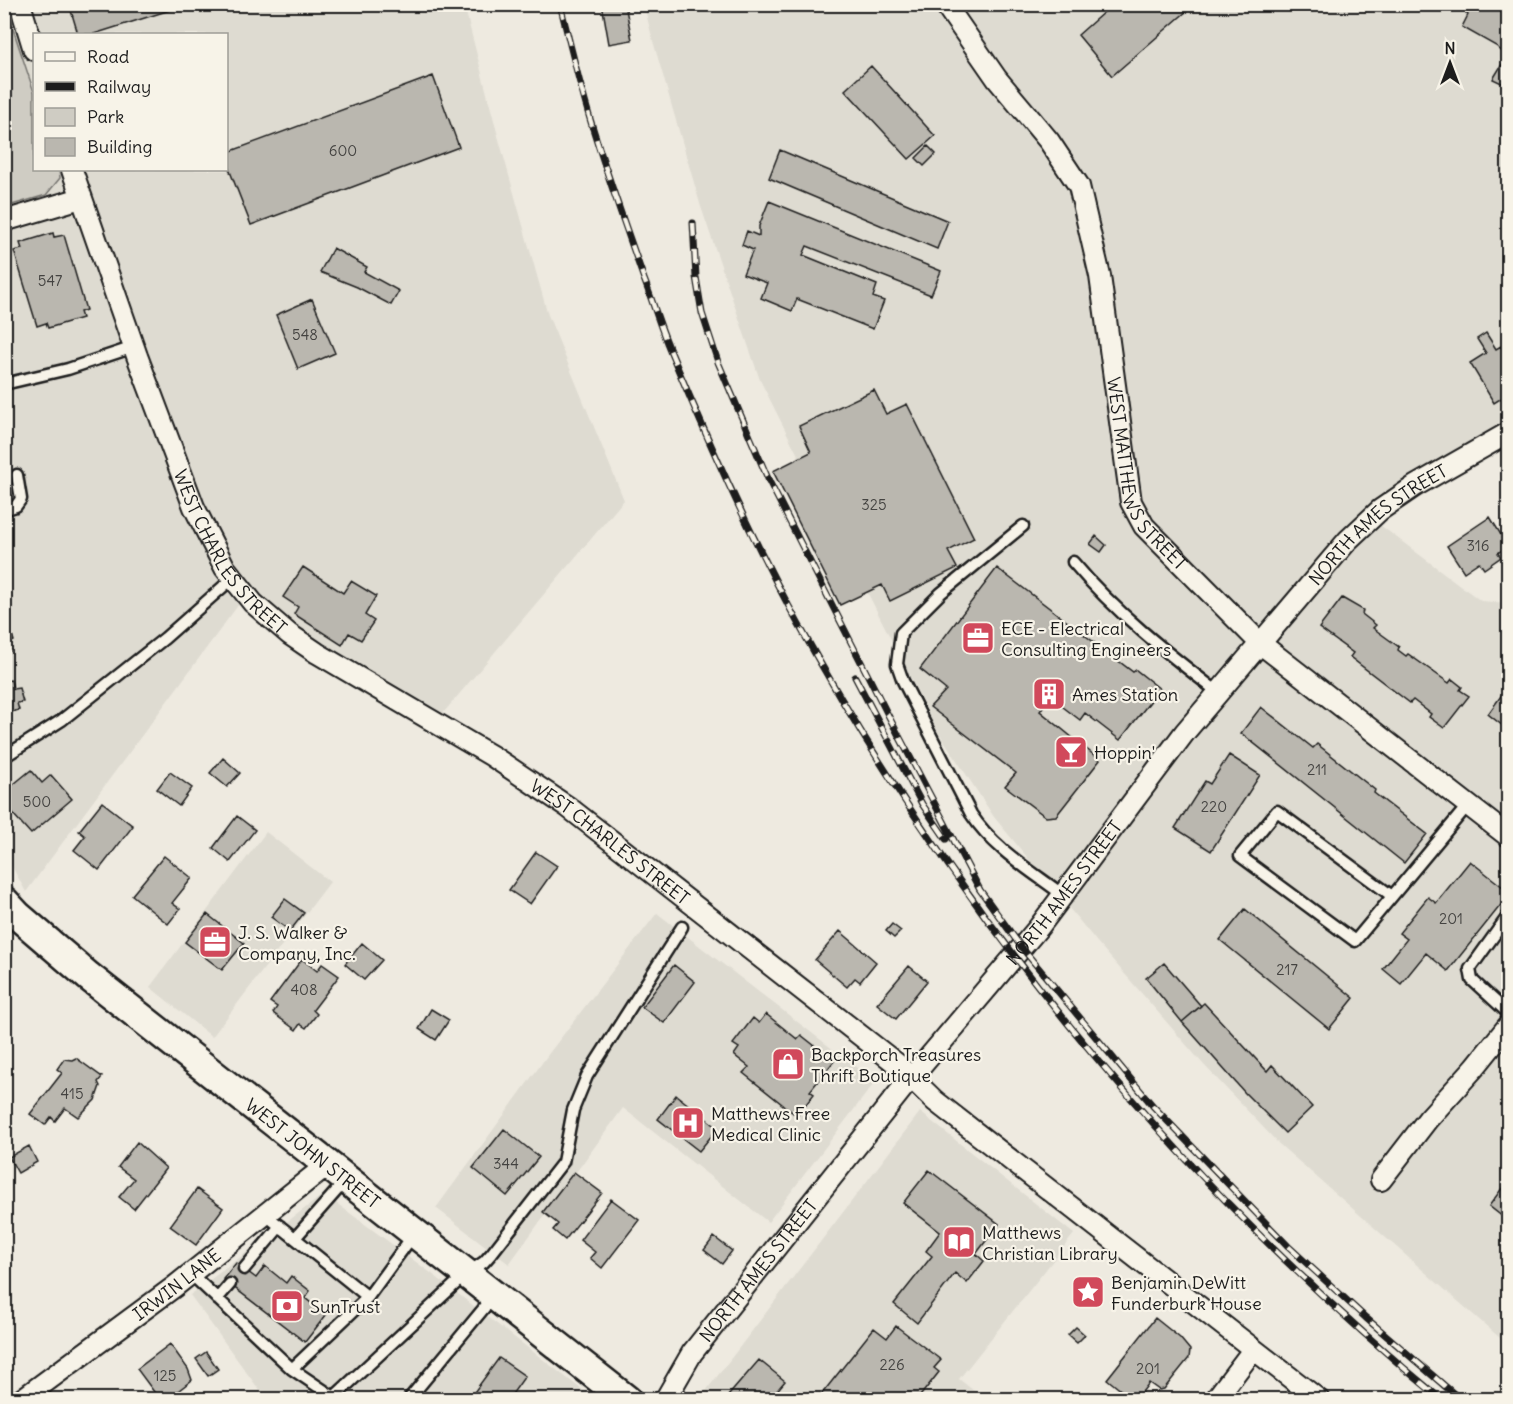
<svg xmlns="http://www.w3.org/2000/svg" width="1513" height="1404" font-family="Delius,sans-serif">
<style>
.built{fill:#dedbd1;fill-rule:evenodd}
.green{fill:#cfccc3;stroke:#767470;stroke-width:1.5}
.building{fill:#bab7af;stroke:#1c1c1c;stroke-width:1.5}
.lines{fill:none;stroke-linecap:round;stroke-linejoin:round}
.lane-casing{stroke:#1c1c1c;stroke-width:15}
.street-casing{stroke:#1c1c1c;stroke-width:24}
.secondary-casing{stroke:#1c1c1c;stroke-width:33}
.lane{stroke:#f7f3e8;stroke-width:10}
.street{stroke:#f7f3e8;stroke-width:20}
.secondary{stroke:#f7f3e8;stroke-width:28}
.rail-casing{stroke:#1c1c1c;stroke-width:7}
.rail{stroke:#f7f3e8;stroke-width:4.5;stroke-dasharray:14;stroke-linecap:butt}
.labels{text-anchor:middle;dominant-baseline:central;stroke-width:4.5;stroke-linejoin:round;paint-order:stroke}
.number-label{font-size:15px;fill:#444341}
.street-label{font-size:18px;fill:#1c1c1c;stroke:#f7f3e8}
.poi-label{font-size:18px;fill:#1c1c1c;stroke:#f7f3e8;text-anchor:start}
</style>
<rect width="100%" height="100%" fill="#eeeae0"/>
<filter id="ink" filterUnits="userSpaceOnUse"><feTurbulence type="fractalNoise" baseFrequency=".0167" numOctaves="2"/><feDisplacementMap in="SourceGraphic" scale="12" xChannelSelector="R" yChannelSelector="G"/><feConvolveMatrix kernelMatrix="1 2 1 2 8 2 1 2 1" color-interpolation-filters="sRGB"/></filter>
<g filter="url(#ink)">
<path class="built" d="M4,5H464L498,136L548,315L624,500L427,732L298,656L239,604L26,892L4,852ZM34,34H226V170H34Z
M644,5H1508V424L1414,475L1379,499L1364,513L1481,601L1508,603V1345L1279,1144L1203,1064L1097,942L994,817L937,730L760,380L701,207L653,41Z
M266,832L330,882L212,1037L150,987Z
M657,913L875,1082L768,1222L623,1108L509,1264L436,1208L550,1052Z
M920,1112L1074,1234L959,1379L984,1399L699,1400Z
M324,1194L431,1273L594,1399H266L190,1295Z"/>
<path class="green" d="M5,5L34,92V170H59L60,178L46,195L5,207Z"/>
<path class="building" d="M69,4H189L94,34H78Z
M602,4H625L632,40L609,44Z
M1113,4H1195L1112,76L1078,35Z
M1471,4H1508V57L1496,46L1462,27L1468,15L1466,13Z
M1504,61L1508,62V86L1493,79Z
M871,66L935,136L909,159L845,90Z
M433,76L459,147L251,225L226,161V153Z
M928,146L936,154L924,166L916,158Z
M780,150L948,221L937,249L769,178Z
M769,201L941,271L931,295L807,246L803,255L877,285L873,297L884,301L873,329L797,299L792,311L761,298L767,283L743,274L753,250L742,245L747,231L759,236V226Z
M53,233L54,237L64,235L86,310L80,312L82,318L48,328L46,323L37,326L14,251L22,249L20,243Z
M333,248L367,267L364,272L399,291L391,305L357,287L320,272Z
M312,299L335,353L298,369L276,315Z
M1486,333L1496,349L1501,346L1508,358V394L1494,403L1470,363L1486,353L1477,339Z
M874,390L886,414L907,404L974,538L948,551L957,568L890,601L882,585L840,605L773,471L811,452L799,426Z
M1490,517L1508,546L1498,553L1501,557L1484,569L1479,562L1464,572L1447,546Z
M1096,536L1106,545L1101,552L1090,544Z
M303,567L343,593L351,581L376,596L365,615L374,621L361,640L349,633L342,645L294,614L298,607L283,597Z
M997,568L1133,672L1136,670L1160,689L1120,740L1085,713L1080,720L1050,697L1040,711L1100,760L1056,816L1046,817L1005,786L1016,773L930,707L946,690L920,669Z
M1342,598L1363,610L1362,614L1376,625L1373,628L1399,647L1398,650L1406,656L1408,654L1449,683L1452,679L1462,687L1460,690L1469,696L1444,728L1429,717L1431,714L1413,700L1410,703L1350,657L1353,653L1319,628Z
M8,621L14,641L8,643L10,651L4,653V622Z
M11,680L13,689L19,688L23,702L17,703L19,710L4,714V681Z
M1506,689L1508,691V730L1488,714Z
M1261,707L1313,748L1317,744L1375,790L1374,793L1427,834L1404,863L1241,733Z
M1229,755L1260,775L1211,851L1175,828L1205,781L1210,784Z
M223,758L240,773L227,787L210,773Z
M31,770L42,783L51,775L72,799L31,834L4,804V792Z
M170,772L192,788L179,806L157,789Z
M102,802L133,826L99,870L74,850L85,836L79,831Z
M237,816L255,830L230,862L213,848Z
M536,852L557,866L530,904L509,890Z
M164,856L192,878L172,903L180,909L168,924L132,895Z
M1470,861L1508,891V896L1448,971L1426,953L1401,984L1383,969L1407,939L1399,933L1428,897L1436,903Z
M285,899L304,913L290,931L271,917Z
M1245,909L1354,998L1329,1029L1220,940Z
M207,914L244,943L222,970L185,942Z
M892,924L901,931L894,938L886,931Z
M840,931L876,962L860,982L855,978L847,987L815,960Z
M362,943L382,960L364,980L345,964Z
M302,959L317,971L322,964L339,976L313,1010L317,1014L306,1028L300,1024L296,1030L273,1013L277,1007L270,1002Z
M1164,963L1201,1006L1182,1022L1146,978Z
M674,965L695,982L664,1023L642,1007Z
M909,966L927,981L896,1019L877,1004Z
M1204,1003L1267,1071L1272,1065L1312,1107L1285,1133L1245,1093L1182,1022Z
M431,1009L449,1020L436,1040L419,1029Z
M766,1014L797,1039L801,1035L834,1061L810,1091L814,1094L797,1116L743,1073L749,1067L734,1055L739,1048L733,1044L753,1018L759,1023Z
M76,1058L102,1077L98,1082L100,1086L95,1100L78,1117L65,1108L55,1121L51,1117L45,1125L30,1114L62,1073L57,1069L64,1059L72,1060Z
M676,1095L718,1128L699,1151L658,1119Z
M504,1129L539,1157L507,1196L473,1168Z
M137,1142L166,1168L134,1209L119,1197L134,1179L118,1167Z
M29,1146L37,1162L18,1173L9,1157Z
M929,1170L999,1224L976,1254L984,1261L967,1283L955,1273L917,1323L894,1304L932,1256L926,1251L940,1232L903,1203Z
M574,1172L602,1193L565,1240L553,1230L558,1224L543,1212Z
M1508,1180V1221L1489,1206Z
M197,1189L223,1208L196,1245L170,1226Z
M611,1199L639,1220L602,1268L590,1258L595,1252L580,1240Z
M714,1237L732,1251L722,1264L704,1250Z
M236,1263L256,1278L265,1266L286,1283L291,1276L310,1291L305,1298L326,1315L305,1342L223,1279Z
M1155,1318L1180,1338L1190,1350L1189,1358L1164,1389L1159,1390L1149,1383L1136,1400H1133L1107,1379Z
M896,1326L941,1360L934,1368L939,1372L917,1400H817L874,1328L887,1338Z
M1076,1327L1085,1335L1077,1343L1068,1335Z
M170,1344L188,1369L192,1380L166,1400H160L137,1369Z
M206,1352L218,1369L208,1376L196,1359Z
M499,1358L525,1376L508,1400H479L472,1395Z
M759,1360L785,1381L769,1400H732L728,1396Z"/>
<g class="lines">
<g class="lane-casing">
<path id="lane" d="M4,384L68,369L134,347
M4,510L16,506L21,499L17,475
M1023,526L941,593L901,633L897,664L903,681L971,814C994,849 1030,870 1063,895
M1073,562C1115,612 1167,653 1219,693
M4,757L62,720L165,638L233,578
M1392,896L1277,811L1240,856L1355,941L1468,805
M1508,916L1470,969L1472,980L1508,1013
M266,1215L368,1297L292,1369L338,1400
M295,1238L346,1180
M244,1269L280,1226
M191,1274L292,1369
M368,1297L414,1234
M217,1299L230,1284
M334,1397L466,1274L484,1262L492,1253L563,1162L573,1110L587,1076L682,927
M408,1400L494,1296"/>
</g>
<g class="street-casing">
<g id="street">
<path d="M20,4L34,50"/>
<path id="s1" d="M945,4L997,79L1049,141L1079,186L1100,276L1131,502L1144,526L1261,644L1508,836"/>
<path id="s2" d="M72,170L137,356L194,507L225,568L253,603L289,634L317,653L492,756L568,807L897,1064L935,1101L1319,1400"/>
<path d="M4,221L81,198"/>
<path d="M1381,1180L1428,1119L1475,1067L1508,1026"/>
<path id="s3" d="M21,1400L174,1287L327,1165"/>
<path id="s4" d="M665,1400L692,1353L902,1089L1039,927L1185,732L1348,540L1380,510L1415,486L1508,433"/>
<path d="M1215,1400L1253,1350"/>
</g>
</g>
<g class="secondary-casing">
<g id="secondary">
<path id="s5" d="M4,901L17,915L88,976L627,1400"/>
</g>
</g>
<use href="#lane" class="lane"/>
<use href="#street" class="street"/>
<use href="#secondary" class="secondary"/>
<g class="rail-casing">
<path id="rail" d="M560,4C571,48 581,92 595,135C610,183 627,231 644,279C653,302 660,327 670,350C708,441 751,538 799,625C962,921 1181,1185 1442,1400
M693,223L696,277L702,313L718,362L769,481L888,715L980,890L1022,948L1153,1106L1288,1246L1366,1318L1461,1400
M855,677L922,804L946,839"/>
</g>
<use href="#rail" class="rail"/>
</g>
</g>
<defs>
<g id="office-square" transform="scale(1.725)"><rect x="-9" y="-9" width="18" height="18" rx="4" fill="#d1495b" stroke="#f7f3e8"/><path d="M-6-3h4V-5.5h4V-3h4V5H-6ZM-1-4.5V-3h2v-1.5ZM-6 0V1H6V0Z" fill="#fff"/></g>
<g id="building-square" transform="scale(1.725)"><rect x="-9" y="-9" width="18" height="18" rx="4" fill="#d1495b" stroke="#f7f3e8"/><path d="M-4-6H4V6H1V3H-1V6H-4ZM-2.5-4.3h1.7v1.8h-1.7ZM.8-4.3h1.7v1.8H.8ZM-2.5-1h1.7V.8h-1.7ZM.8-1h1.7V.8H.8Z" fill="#fff"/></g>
<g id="bar-square" transform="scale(1.725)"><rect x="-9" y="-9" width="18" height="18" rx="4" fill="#d1495b" stroke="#f7f3e8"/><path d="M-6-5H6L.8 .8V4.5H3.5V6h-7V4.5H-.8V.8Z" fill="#fff"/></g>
<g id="shop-square" transform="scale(1.725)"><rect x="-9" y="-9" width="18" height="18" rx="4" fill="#d1495b" stroke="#f7f3e8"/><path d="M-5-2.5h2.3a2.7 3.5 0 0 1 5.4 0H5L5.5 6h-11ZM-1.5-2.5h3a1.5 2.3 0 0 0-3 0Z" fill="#fff"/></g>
<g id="hospital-square" transform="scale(1.725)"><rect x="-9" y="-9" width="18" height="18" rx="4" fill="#d1495b" stroke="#f7f3e8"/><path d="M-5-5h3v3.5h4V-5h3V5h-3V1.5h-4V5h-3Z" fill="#fff"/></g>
<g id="library-square" transform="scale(1.725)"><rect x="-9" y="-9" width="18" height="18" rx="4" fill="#d1495b" stroke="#f7f3e8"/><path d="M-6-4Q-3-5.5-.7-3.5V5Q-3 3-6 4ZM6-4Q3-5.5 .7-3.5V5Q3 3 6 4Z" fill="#fff"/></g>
<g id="sight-square" transform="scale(1.725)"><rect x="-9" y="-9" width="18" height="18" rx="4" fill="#d1495b" stroke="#f7f3e8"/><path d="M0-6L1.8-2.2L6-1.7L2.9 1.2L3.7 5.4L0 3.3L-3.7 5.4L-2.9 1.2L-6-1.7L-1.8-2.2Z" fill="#fff"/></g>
<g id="bank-square" transform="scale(1.725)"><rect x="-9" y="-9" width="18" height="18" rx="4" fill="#d1495b" stroke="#f7f3e8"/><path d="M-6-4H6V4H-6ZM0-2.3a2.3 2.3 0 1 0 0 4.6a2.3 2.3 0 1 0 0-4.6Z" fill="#fff"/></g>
</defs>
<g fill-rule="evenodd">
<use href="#office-square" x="978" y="638"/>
<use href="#building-square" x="1049" y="694"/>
<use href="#bar-square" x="1071" y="752"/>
<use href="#office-square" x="215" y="942"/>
<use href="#shop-square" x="788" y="1064"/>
<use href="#hospital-square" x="688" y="1123"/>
<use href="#library-square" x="959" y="1242"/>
<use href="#sight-square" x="1088" y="1292"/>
<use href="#bank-square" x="287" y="1306"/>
</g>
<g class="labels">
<g class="number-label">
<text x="343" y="150">600</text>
<text x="50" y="280">547</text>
<text x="305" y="334">548</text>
<text x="874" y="504">325</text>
<text x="1478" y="545">316</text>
<text x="1317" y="769">211</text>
<text x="37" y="801">500</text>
<text x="1214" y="806">220</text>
<text x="1451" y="918">201</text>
<text x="1287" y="969">217</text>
<text x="304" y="989">408</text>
<text x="72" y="1093">415</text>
<text x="506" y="1163">344</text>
<text x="892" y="1364">226</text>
<text x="1148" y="1368">201</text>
<text x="165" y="1375">125</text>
</g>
<g class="street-label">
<text stroke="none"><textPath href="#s1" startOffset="526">WEST MATTHEWS STREET</textPath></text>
<text stroke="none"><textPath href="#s4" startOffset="1132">NORTH AMES STREET</textPath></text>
<text stroke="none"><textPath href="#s2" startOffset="416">WEST CHARLES STREET</textPath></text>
<text stroke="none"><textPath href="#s2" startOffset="902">WEST CHARLES STREET</textPath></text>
<text stroke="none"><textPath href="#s4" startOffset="646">NORTH AMES STREET</textPath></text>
<text stroke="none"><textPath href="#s5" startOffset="399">WEST JOHN STREET</textPath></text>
<text stroke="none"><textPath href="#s4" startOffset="160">NORTH AMES STREET</textPath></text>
<text stroke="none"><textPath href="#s3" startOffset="194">IRWIN LANE</textPath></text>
</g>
<g class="poi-label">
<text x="1001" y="628">ECE - Electrical<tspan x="1001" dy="21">Consulting Engineers</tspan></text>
<text x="1072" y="694">Ames Station</text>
<text x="1094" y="752">Hoppin'</text>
<text x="238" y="932">J. S. Walker &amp;<tspan x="238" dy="21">Company, Inc.</tspan></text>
<text x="811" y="1054">Backporch Treasures<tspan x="811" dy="21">Thrift Boutique</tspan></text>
<text x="711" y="1113">Matthews Free<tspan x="711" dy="21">Medical Clinic</tspan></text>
<text x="982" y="1232">Matthews<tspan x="982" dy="21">Christian Library</tspan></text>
<text x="1111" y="1282">Benjamin DeWitt<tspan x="1111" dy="21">Funderburk House</tspan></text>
<text x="310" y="1306">SunTrust</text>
</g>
</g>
<rect width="1513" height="1404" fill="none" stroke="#f7f3e8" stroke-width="24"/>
<rect x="12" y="12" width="1489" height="1380" fill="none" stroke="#1c1c1c" stroke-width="2" filter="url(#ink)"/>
<rect x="33" y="33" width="195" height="138" fill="#f7f3e8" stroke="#9f9d96" stroke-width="1.5"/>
<rect x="45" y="52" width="30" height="9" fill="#f7f3e8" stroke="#9f9d96" stroke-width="1.5"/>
<text x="87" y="63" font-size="18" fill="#1c1c1c">Road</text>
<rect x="45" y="82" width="30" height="9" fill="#1c1c1c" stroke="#9f9d96" stroke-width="1.5"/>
<text x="87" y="93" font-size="18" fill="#1c1c1c">Railway</text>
<rect x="45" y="108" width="30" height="18" fill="#cfccc3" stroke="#9f9d96" stroke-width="1.5"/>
<text x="87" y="123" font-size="18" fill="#1c1c1c">Park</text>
<rect x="45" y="138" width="30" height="18" fill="#bab7af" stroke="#9f9d96" stroke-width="1.5"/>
<text x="87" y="153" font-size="18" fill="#1c1c1c">Building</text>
<g transform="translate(1450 63)" stroke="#f7f3e8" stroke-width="4.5" paint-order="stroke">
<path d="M0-4.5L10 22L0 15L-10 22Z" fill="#1c1c1c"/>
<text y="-9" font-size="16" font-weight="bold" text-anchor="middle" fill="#1c1c1c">N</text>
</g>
</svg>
